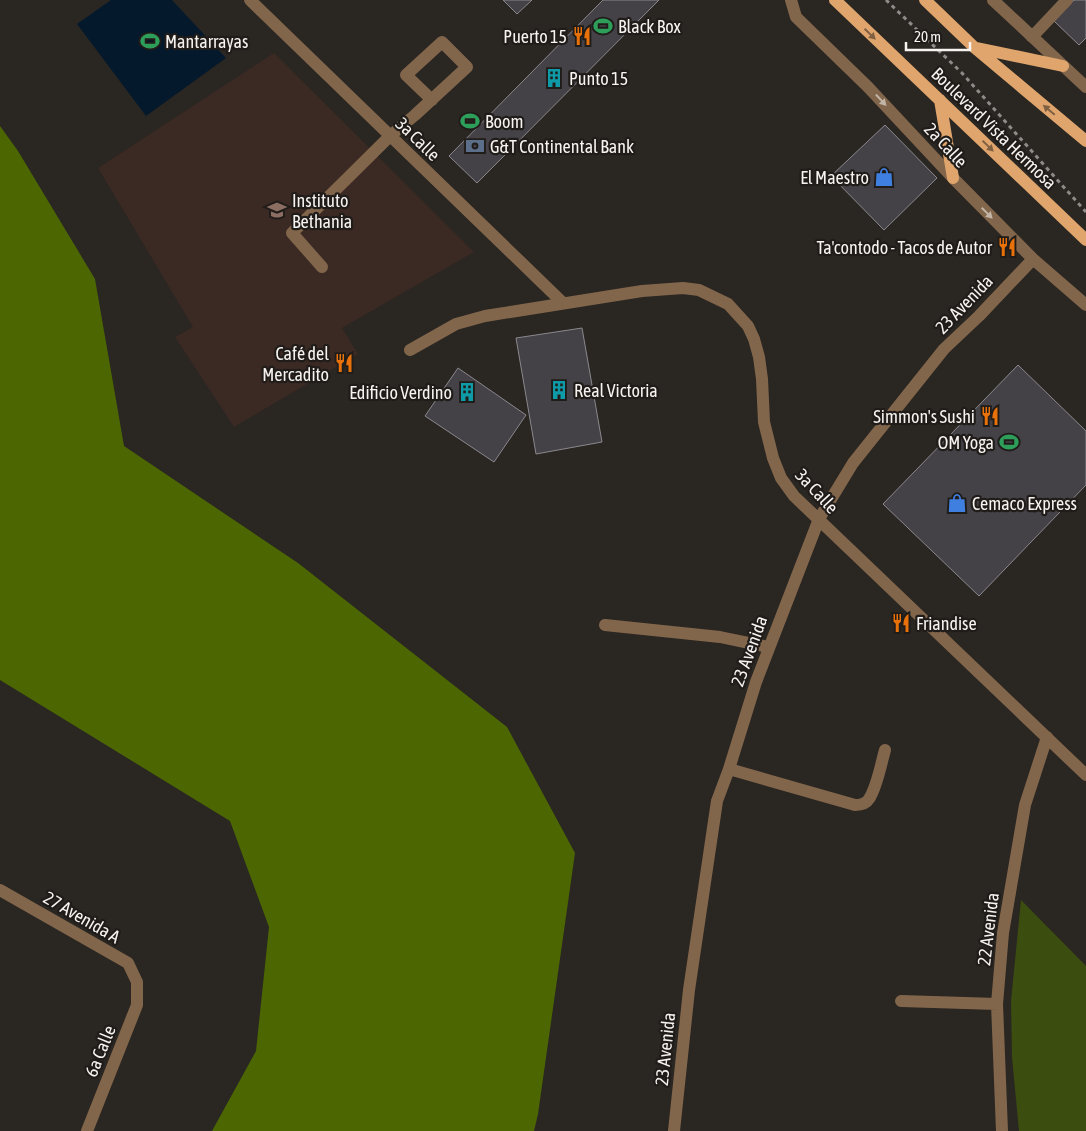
<svg xmlns="http://www.w3.org/2000/svg" width="1086" height="1131" font-family="'Asap Condensed',sans-serif">
<style>
.education{fill:#3b2923}
.green{fill:#3b4e0f}
.forest{fill:#4c6702}
.water{fill:#04192c}
.building{fill:#444247;stroke:#8b888e}
.lines{fill:none;stroke-linecap:round;stroke-linejoin:round}
.path{stroke:#8f8b88;stroke-width:3;stroke-dasharray:4 4;stroke-linecap:butt}
.minor{stroke:#82664b;stroke-width:12}
.major{stroke:#dfa56c;stroke-width:12}
.oneway{fill:#806042}
.oneway2{fill:#c2b4a6}
.labels{text-anchor:middle;dominant-baseline:central;stroke-width:4.5;stroke-linejoin:round;paint-order:stroke}
.poi-label{font-size:18px;fill:#f6f3f0;stroke:#201c19;text-anchor:start}
.street-label{font-size:18px;fill:#f6f3f0;stroke:#201c19}
</style>
<rect width="100%" height="100%" fill="#2a2622"/>
<path class="education" d="M274,53L474,252L342,328L358,354L234,427L175,337L193,327L98,168Z"/>
<path class="green" d="M1021,900L1086,966V1131H1019L1012,1057L1011,1001Z"/>
<path class="forest" d="M0,126L18,151L95,279L124,446L298,563L507,727L575,853L538,1114L534,1131H212L256,1051L269,927L230,821L0,680Z"/>
<path class="water" d="M111,0H172L226,58L146,116L77,24Z"/>
<path class="building" d="M503,0H532L517,14Z
M603,0H659L477,183L449,156Z
M1074,0H1086V38L1079,45L1054,21Z
M885,125L937,178L884,230L831,176Z
M582,328L602,442L536,454L516,338Z
M1018,365L1086,431V485L979,596L883,504Z
M458,368L526,415L494,462L425,416Z"/>
<g class="lines">
<path class="path" d="M886,0L962,73L1086,212"/>
<path class="minor" d="M250,0L562,302
M791,0L796,17L868,87L953,178L1033,259L1086,305
M993,0L1086,87
M1032,37L1067,0
M322,267L292,233L390,136L415,115L467,67L442,42L406,75L432,100
M410,350L456,324L485,316L642,291L683,288L699,290L728,304L748,326L754,339L759,357L762,379L764,422L773,458L781,478L794,496L1086,775
M605,625L720,637L768,647
M729,769L855,805C861,805 866,804 869,799C877,787 881,764 885,750
M0,890L128,963L137,982V1005L87,1131
M901,1001L997,1004
M674,1131L689,990L717,801L729,769L756,682L819,519L853,463L944,349L979,316L1033,259
M1002,1131L997,1004L1003,933L1025,805L1047,737"/>
<path class="major" d="M835,0L1086,240
M925,0L975,48L1086,141
M977,48L1063,66
M940,100L953,178"/>
</g>
<defs><path id="oneway-solid" d="M-6-.8H1V-3.2L6.5 0L1 3.2V.8H-6Z" transform="scale(1.25)"/></defs>
<g class="oneway">
<use href="#oneway-solid" transform="translate(870 34) rotate(44)"/>
<use href="#oneway-solid" transform="translate(1049 110) rotate(-140)"/>
<use href="#oneway-solid" transform="translate(988 146) rotate(44)"/>
</g>
<g class="oneway2">
<use href="#oneway-solid" transform="translate(881 100) rotate(47)"/>
<use href="#oneway-solid" transform="translate(987 213) rotate(45)"/>
</g>
<defs>
<g id="stadium-bare" transform="scale(1.5)"><path d="M0-5a6.5 5 0 1 0 0 10a6.5 5 0 1 0 0-10ZM-3.5-1.8h7v3.6h-7Z" fill="#2e9e5b" stroke="#201c19" stroke-width="2.5" paint-order="stroke"/></g>
<g id="restaurant-bare" transform="scale(1.5)"><path d="M-5-6h1v4h1v-4h1v4h1v-4h1v5L-1.5 .5V6h-2V.5L-5-1ZM5-6V6H3V1.5H1.5Q1.5-4 5-6Z" fill="#e8710a" stroke="#201c19" stroke-width="2.5" paint-order="stroke"/></g>
<g id="building-bare" transform="scale(1.5)"><path d="M-4-6H4V6H1V3H-1V6H-4ZM-2.5-4.3h1.7v1.8h-1.7ZM.8-4.3h1.7v1.8H.8ZM-2.5-1h1.7V.8h-1.7ZM.8-1h1.7V.8H.8Z" fill="#0f9aa8" stroke="#201c19" stroke-width="2.5" paint-order="stroke"/></g>
<g id="bank-bare" transform="scale(1.5)"><path d="M-6-4H6V4H-6ZM0-2.3a2.3 2.3 0 1 0 0 4.6a2.3 2.3 0 1 0 0-4.6Z" fill="#5c6f8a" stroke="#201c19" stroke-width="2.5" paint-order="stroke"/></g>
<g id="shop-bare" transform="scale(1.5)"><path d="M-5-2.5h2.3a2.7 3.5 0 0 1 5.4 0H5L5.5 6h-11ZM-1.5-2.5h3a1.5 2.3 0 0 0-3 0Z" fill="#3f7fe0" stroke="#201c19" stroke-width="2.5" paint-order="stroke"/></g>
<g id="university-bare" transform="scale(1.5)"><path d="M0-5L7-2L0 1L-7-2ZM-4 1L0 2.5L4 1V4Q0 6-4 4Z" fill="#8d6e63" stroke="#201c19" stroke-width="2.5" paint-order="stroke"/></g>
</defs>
<g fill-rule="evenodd">
<use href="#stadium-bare" x="603" y="26"/>
<use href="#restaurant-bare" x="582" y="36"/>
<use href="#stadium-bare" x="150" y="41"/>
<use href="#building-bare" x="554" y="78"/>
<use href="#stadium-bare" x="470" y="121"/>
<use href="#bank-bare" x="475" y="146"/>
<use href="#shop-bare" x="884" y="177"/>
<use href="#university-bare" x="277" y="210"/>
<use href="#restaurant-bare" x="1007" y="247"/>
<use href="#restaurant-bare" x="344" y="363"/>
<use href="#building-bare" x="559" y="390"/>
<use href="#building-bare" x="467" y="392"/>
<use href="#restaurant-bare" x="990" y="416"/>
<use href="#stadium-bare" x="1009" y="442"/>
<use href="#shop-bare" x="957" y="503"/>
<use href="#restaurant-bare" x="901" y="623"/>
</g>
<g class="labels">
<g class="poi-label">
<text x="618" y="26">Black Box</text>
<text x="567" y="36" text-anchor="end">Puerto 15</text>
<text x="165" y="41">Mantarrayas</text>
<text x="569" y="78">Punto 15</text>
<text x="485" y="121">Boom</text>
<text x="490" y="146">G&amp;T Continental Bank</text>
<text x="869" y="177" text-anchor="end">El Maestro</text>
<text x="292" y="200">Instituto<tspan x="292" dy="21">Bethania</tspan></text>
<text x="992" y="247" text-anchor="end">Ta'contodo - Tacos de Autor</text>
<text x="329" y="353" text-anchor="end">Café del<tspan x="329" dy="21">Mercadito</tspan></text>
<text x="574" y="390">Real Victoria</text>
<text x="452" y="392" text-anchor="end">Edificio Verdino</text>
<text x="975" y="416" text-anchor="end">Simmon's Sushi</text>
<text x="994" y="442" text-anchor="end">OM Yoga</text>
<text x="972" y="503">Cemaco Express</text>
<text x="916" y="623">Friandise</text>
</g>
<g class="street-label">
<text transform="translate(994 128) rotate(44)">Boulevard Vista Hermosa</text>
<text transform="translate(418 139) rotate(44)">3a Calle</text>
<text transform="translate(946 145) rotate(47)">2a Calle</text>
<text transform="translate(964 304) rotate(-46)">23 Avenida</text>
<text transform="translate(817 491) rotate(47)">3a Calle</text>
<text transform="translate(749 651) rotate(-70)">23 Avenida</text>
<text transform="translate(82 917) rotate(30)">27 Avenida A</text>
<text transform="translate(988 929) rotate(-83)">22 Avenida</text>
<text transform="translate(665 1049) rotate(-84)">23 Avenida</text>
<text transform="translate(100 1051) rotate(-68)">6a Calle</text>
</g>
</g>
<path d="M906 42v8h64v-8" fill="none" stroke="#f6f3f0" stroke-width="2.5"/>
<text x="914" y="42" font-size="15" fill="#f6f3f0" stroke="#201c19" stroke-width="4" paint-order="stroke">20 m</text>
</svg>
